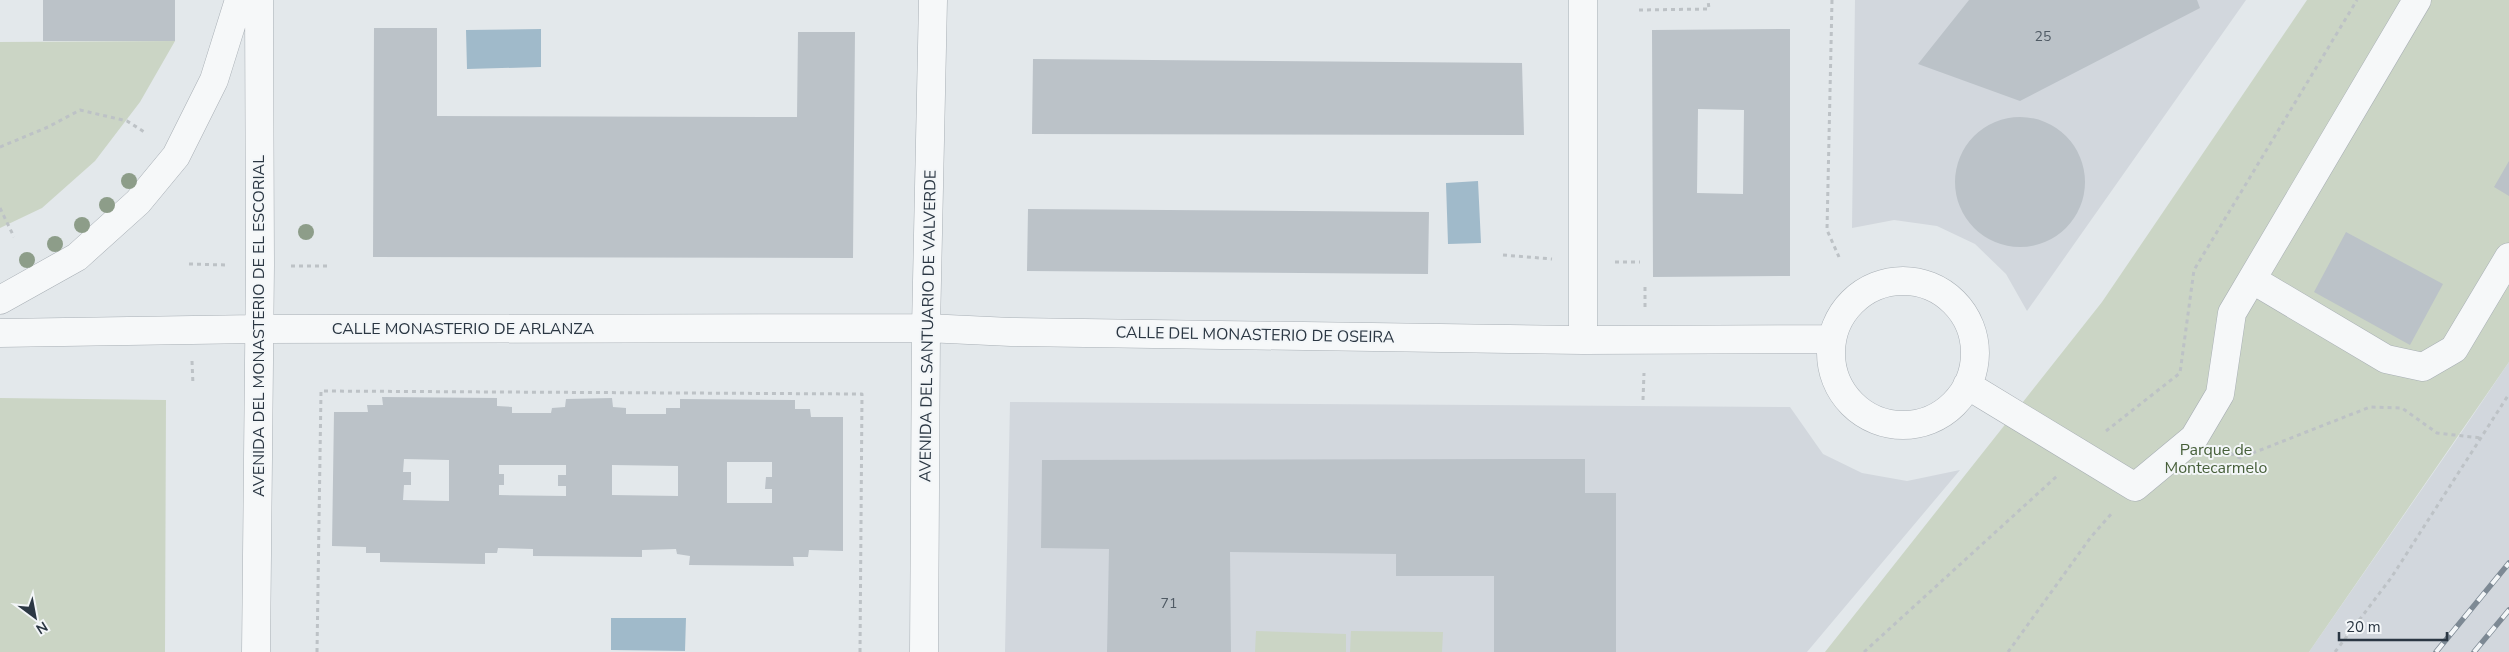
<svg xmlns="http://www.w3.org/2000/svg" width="2509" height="652" font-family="'Nunito Sans',sans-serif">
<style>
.built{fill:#d2d7dd}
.green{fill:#cbd5c5}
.water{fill:#a0baca}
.building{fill:#bbc2c8;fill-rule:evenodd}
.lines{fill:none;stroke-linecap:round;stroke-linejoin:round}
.minor-casing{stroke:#a8afb5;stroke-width:29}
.path{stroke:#bdc2c6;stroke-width:3;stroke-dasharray:4 4;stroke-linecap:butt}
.minor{stroke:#f6f8f9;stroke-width:28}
.rail-casing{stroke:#7d8994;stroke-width:5.5}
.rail{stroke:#f3f6f8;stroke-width:4;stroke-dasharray:11;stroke-linecap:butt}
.tree{fill:#8d9d89}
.labels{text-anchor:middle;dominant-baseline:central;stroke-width:4;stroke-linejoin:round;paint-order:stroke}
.number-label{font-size:14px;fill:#4f5a64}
.street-label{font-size:16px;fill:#2b3743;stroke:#f3f6f8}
.park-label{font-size:16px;fill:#465f39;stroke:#f3f6f8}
</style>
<rect width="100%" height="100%" fill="#e3e8eb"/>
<path class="built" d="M1855,0H2246L2027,311L2006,274L1975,244L1937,226L1894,220L1852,228Z
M2509,362V652H2309L2461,433Z
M1010,402L1790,407L1823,454L1862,473L1907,481L1960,470L1807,652H1005Z"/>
<path class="green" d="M2307,0H2509V362L2309,652H1825L2102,302Z
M175,41L140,102L95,161L42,208L0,228V42Z
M0,398L166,400L165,652H0Z
M1256,631L1346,634V652H1255Z
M1351,631L1443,632L1442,652H1350Z"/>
<path class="water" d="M541,29V67L467,69L466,30Z
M1478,181L1481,243L1448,244L1446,183Z
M611,618H686L685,651L611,650Z"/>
<path class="building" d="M43,0H175V41H43Z
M1969,0H2197L2200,8L2020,101L1918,64Z
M374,28H437V116L797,117L798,32H855L853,258L373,257Z
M1790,29V276L1653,277L1652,30ZM1698,109L1744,110L1743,194L1697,193Z
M1033,59L1522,63L1524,135L1032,134Z
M1955 182a65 65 0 1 1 130 0a65 65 0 1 1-130 0Z
M2509,161V196L2494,187Z
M1028,209L1429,212L1428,274L1027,271Z
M2346,232L2443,284L2410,345L2314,292Z
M382,397L497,398V406L512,407V413H551L552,408L565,407L566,399L612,398L613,407L626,408V414H666V408H680V399L795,400V409H810L811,417H843V551L809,550L808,557H793L794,566L689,565L690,556L677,554L676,549L642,550V557L533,556V549L498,548L497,553H485V564L380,562V553H366V547L332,546L334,412H368L367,405H383ZM404,459L449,460V501L403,500L404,485H411V472H403ZM727,462H772V477H766L765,489H772V503H727ZM499,465H566V475H558V486H566V496L499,495V485H504V474H499ZM612,465L678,466V496L612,495Z
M1585,459V493H1616V652H1494V576H1396V554L1230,552L1231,652H1107L1109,549L1041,548L1042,460Z"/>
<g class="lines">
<g class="minor-casing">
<path id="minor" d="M1583,0V340
M2253,280L2386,359L2423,367L2454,349L2509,257
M1831 353a72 72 0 1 1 144 0a72 72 0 1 1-144 0Z
M0,300L77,257L138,202L176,156L214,80L239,0
M0,333L259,329L926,328L1011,332L1583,340L1832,339
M1967,385L2135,487L2194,438L2220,394L2232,313L2417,0
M256,652L260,265L259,0
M924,652L926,328L933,0"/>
</g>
<path class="path" d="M1832,0L1827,230L1839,257
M1639,10L1709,9L1708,0
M0,147L48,127L80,110L127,121L146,133
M0,208L14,237
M1503,255L1552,259
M1615,262H1640
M189,264L227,265
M291,266H328
M1645,307V285
M192,361L193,385
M1643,400L1644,373
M2106,431L2180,373L2194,270L2357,0
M2223,450L2240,458L2370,407L2402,408L2437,433L2481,438
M317,652L321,391L862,394L860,652
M1864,652L2057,476
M2008,652L2091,537L2113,512
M2335,652L2391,578L2509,394"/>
<use href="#minor" class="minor"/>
<g class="rail-casing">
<path id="rail" d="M2436,652L2509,563
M2474,652L2509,610"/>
</g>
<use href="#rail" class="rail"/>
</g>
<g class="tree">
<circle cx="129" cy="181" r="8"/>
<circle cx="107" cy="205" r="8"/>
<circle cx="82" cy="225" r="8"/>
<circle cx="306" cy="232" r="8"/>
<circle cx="55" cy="244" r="8"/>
<circle cx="27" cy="260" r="8"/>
</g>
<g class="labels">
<g class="number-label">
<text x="2043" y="36">25</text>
<text x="1169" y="603">71</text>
</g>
<g class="street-label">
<text transform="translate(259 326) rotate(-90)">AVENIDA DEL MONASTERIO DE EL ESCORIAL</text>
<text transform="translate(928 326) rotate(-89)">AVENIDA DEL SANTUARIO DE VALVERDE</text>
<text x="463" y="329">CALLE MONASTERIO DE ARLANZA</text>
<text transform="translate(1255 335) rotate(1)">CALLE DEL MONASTERIO DE OSEIRA</text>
</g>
<g class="park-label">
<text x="2216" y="450">Parque de<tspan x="2216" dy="18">Montecarmelo</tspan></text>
</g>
</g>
<g transform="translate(35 617) rotate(148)" stroke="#f3f6f8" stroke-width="4" paint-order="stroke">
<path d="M0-4L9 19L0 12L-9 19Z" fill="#2b3743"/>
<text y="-8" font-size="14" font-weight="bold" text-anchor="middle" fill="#2b3743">N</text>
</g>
<path d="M2339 632v8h108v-8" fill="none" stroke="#2b3743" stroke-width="2.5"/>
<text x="2346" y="632" font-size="15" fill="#2b3743" stroke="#f3f6f8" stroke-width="4" paint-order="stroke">20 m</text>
</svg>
